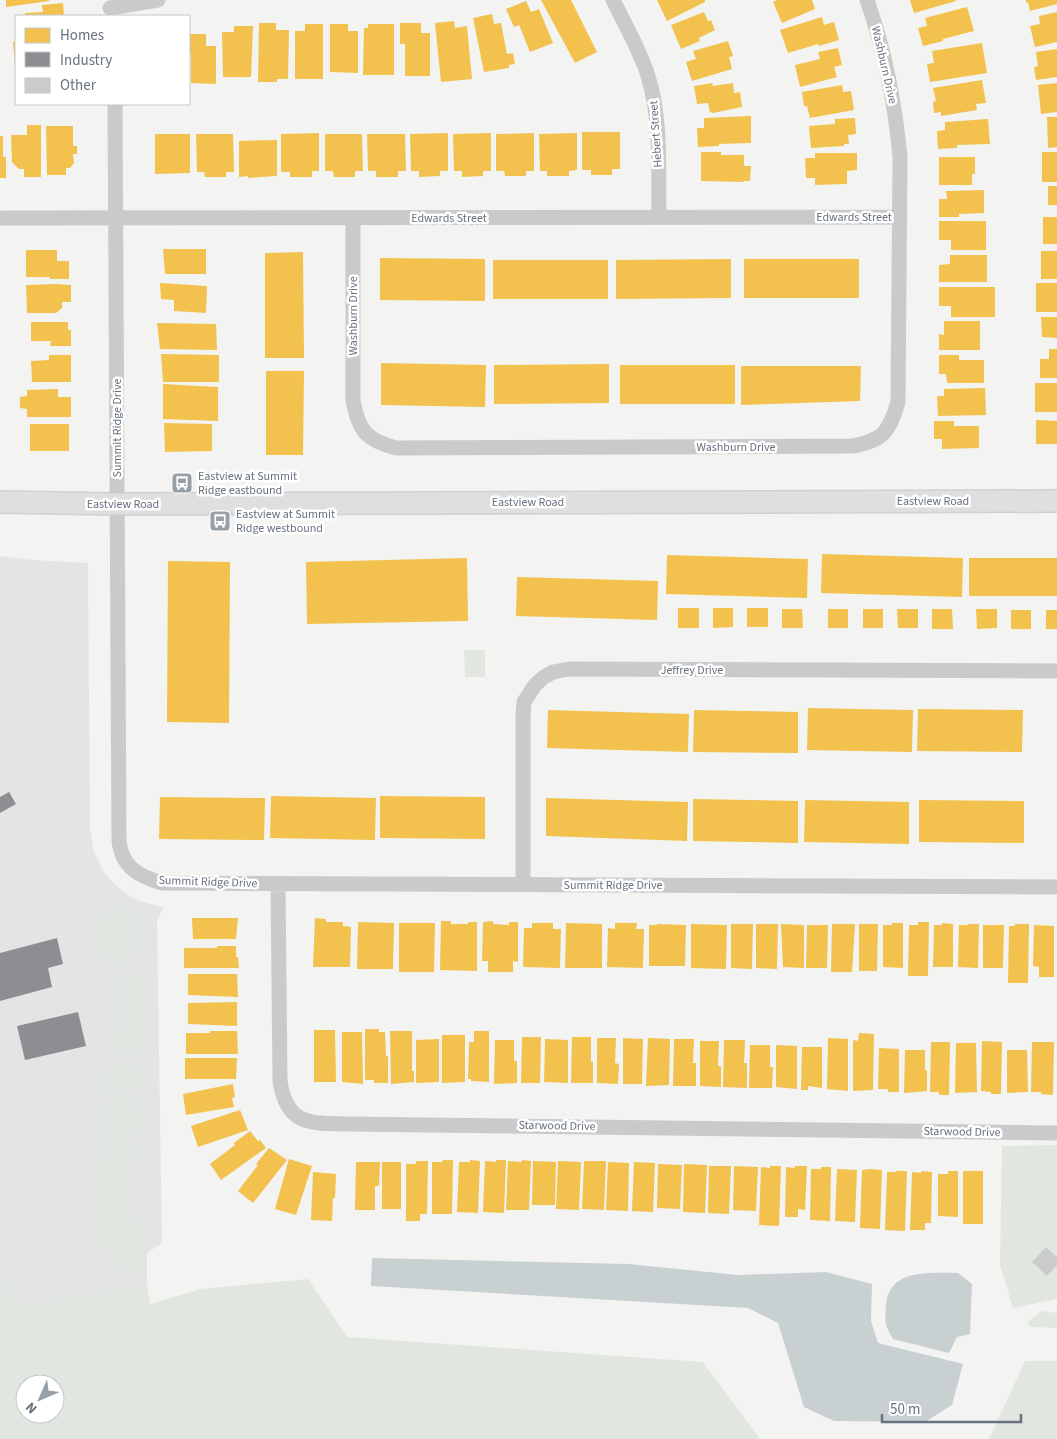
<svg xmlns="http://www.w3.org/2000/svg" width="1057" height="1439" font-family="'Source Sans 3',sans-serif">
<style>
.built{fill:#e3e5e5}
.green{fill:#e2e6e1;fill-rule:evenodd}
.water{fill:#c9d0d2}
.homes{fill:#f2c14e}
.industry{fill:#8d8d92}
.building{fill:#cacccc}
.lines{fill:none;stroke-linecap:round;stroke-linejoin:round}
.secondary-casing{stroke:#cfd0d0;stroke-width:24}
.street{stroke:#cacacb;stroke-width:15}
.secondary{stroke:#dfdfdf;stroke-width:21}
.labels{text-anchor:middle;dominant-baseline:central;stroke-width:5;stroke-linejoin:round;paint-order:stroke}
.street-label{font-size:12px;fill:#67727f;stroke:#fff}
.poi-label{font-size:12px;fill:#67727f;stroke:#fff;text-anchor:start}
</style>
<rect width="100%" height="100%" fill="#f3f4f2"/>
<path class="built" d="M0,556L32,560L88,563L90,828L94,852L104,872L116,886L136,900L163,907L157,921L162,1243L147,1253V1285L29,1304L15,1310L0,1267Z"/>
<path class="green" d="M464,650H485V677H465Z
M112,906L136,911L135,951L123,963L106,965L101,950L100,919Z
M134,972L144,987L141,1052H124L113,1048L112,1040L124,1028V1011L119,998L120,982Z
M129,1063L140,1072L143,1087L129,1090L121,1088L117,1093L106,1095L101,1085L108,1072Z
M132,1093L141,1122L131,1136L133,1152L126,1184L131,1212L146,1234L147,1269L123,1272L118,1264L113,1252L98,1242L99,1215L103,1199L93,1176L97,1166L108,1151L105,1105L110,1097Z
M1057,1145V1299L1013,1308L1000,1265L1002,1146Z
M0,1267L15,1310L28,1304L147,1285L150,1304L201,1289L308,1279L347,1337L703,1362L760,1439H0ZM25,1384H55V1414H25Z
M1041,1311L1057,1313V1328L1030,1327L1028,1322Z
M1025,1361H1057V1439H989Z"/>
<path class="water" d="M372,1258L628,1264L738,1275L826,1272L872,1284L871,1321L878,1343L963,1364L952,1405L925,1422L834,1421L804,1407L778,1323L748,1308L371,1286Z
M958,1273L972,1284L970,1334L957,1337L949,1353L893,1339C884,1324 885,1322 886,1306C888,1268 930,1273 958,1273Z"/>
<path class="homes" d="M6,0H49V1L6,7Z
M541,0H571L597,52L575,63Z
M657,0H705V2L667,21Z
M777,0H812L815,9L782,23L773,2Z
M910,0H956V1L914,13Z
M1026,0H1057V4L1030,11L1028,2L1026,3Z
M526,1L531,12L539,9L553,43L530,52L519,25L514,27L506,9Z
M63,3L64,16H25V13L43,12L42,5Z
M967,7L974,31L943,39V41L923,46L918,28L927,26L925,18Z
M704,12L708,21L711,20L715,30L699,38L700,41L681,49L671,25Z
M1057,12V42L1035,47L1030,26L1040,24L1039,16Z
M492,14L494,24L501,23L507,54L513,53L515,64L509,65V68L484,72L473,18Z
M822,17L824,25L834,22L839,40L819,46L818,44L788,53L780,30Z
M454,21L455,28L467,26L472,79L441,82L435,23Z
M259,23H276V30H289L288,79H277V82H258Z
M400,23H421V33H430V76H405V44H400Z
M305,24H323V79H295V31H305Z
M330,24H348V31H358V73L330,72Z
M368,24H394V75H363L364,28H368Z
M234,26H253L251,77H223L222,32H234Z
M189,34H206V46H216V84L191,83V54H189Z
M16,41V68H15L13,42Z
M728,41L733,56L729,57L732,69L692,81L686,62L696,59L693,51Z
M982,43L987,73L930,82L927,64L934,63L932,51Z
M838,48L842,65L834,67L837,77L800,87L795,65L820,59L818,52Z
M1057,49V77L1036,80L1034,67L1038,66L1036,52Z
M982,80L986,103L976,104L977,110L941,116V112L934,113L933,102L936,101L933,88Z
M712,83L713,86L733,83L734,93L740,92L742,107L713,113L710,112L708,103L697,104L694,86Z
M1057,83V112L1041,114L1038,85Z
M842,85L843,92L851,91L854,110L810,118L807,106H804L802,92Z
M751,116V143L719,144V146L698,147L697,128H704V118Z
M1047,117H1057V147L1048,148Z
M855,118L856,134L848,135L849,144H844V146L811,148L809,126L835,124V119Z
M988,119L990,144L957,145V148L938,149L937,131L945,130V122Z
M27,125H41V177H24V169H19L12,162L11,135H27Z
M46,126H73V146H77V154H73L74,163L70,168H66V175H47Z
M582,132H620V169H612V175H591V170H582Z
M319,133V171H312V177H290V172H281V134Z
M448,133V171H440V176L419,177V171H411L410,134Z
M491,133V171H483V176L462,177V171H454L453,134Z
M534,133V171H526V176H505L504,171H496V134Z
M577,133V170L569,171V176H547V171H540L539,134Z
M155,134H190V173L155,174Z
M196,134H233L234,172H226V177H205L204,172H197Z
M325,134H362L363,171H355V177H334L333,171H325Z
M367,134H405L406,171H398V177H376V171H368Z
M0,136H3V157H6V178H0Z
M277,140V176L248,178V176L239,177V141Z
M701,152H721V155H744V166H751L750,181H744V182L701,181Z
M1042,152H1057V182H1042Z
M815,153H857V170L847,171V184L815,185V178H806L805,158H815Z
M939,157H975V174H972V185H939Z
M1048,186H1057V205H1048Z
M984,190V213L959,214V217H939V199H947L946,191Z
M1043,217H1057V244H1043Z
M939,221H986V250H951V240H939Z
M163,249H206V274H165Z
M26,250H57V261H69V279H50V277H26Z
M1041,251H1057V279H1041Z
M303,252L304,358H265V253Z
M950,255H987V282H939V265L950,264Z
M380,258L485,259V301L380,300Z
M731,259V298L616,299V260Z
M744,259H859V298H744Z
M493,260H608V299H493Z
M160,283L207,286L206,313L174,311V300L161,299Z
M1036,283H1057V312H1036Z
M56,284L71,285V302H62V308L56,313H27L26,285Z
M939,287H995V317H951V306H939Z
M1041,317H1057V338L1042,337Z
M944,321H980V350H939V334L944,335Z
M31,322H68V330H71V346H50L51,341H31Z
M157,323L216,324L217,350L160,349Z
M1049,349H1057V378H1040V359H1049Z
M161,354L219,355V382H163Z
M49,355H71V382H32L31,361L49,360Z
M939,355H959V360H984V383H947L946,374H939Z
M381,363L486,365L485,407L381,405Z
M609,364V403L494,404V365Z
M620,365H735V404H620Z
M741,366H861L860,401L741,405Z
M266,371H304L303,455H266Z
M1035,383H1057V412H1035Z
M163,384L218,387V421L163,419Z
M985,388L986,415L938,416L937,396H944V389Z
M58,389V397H71V417H27V409L20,408V397L27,396V390Z
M1036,420L1057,421V444H1036Z
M934,421H954V426H979V448L942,449V439H934Z
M164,423L212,424V451L165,452Z
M30,424H69V451H30Z
M822,554L963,558L962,597L821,593Z
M667,555L808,559L807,598L666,594Z
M467,558L468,621L307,624L306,562Z
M969,558H1057V596H969Z
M168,561L230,562L229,723L167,722Z
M517,577L658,581L657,620L516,616Z
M678,608H699V628H678Z
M713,608H733V627L713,628Z
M747,608H768V627H747Z
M782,609H802L803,628H782Z
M828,609H848V628H828Z
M863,609H883V628H863Z
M897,609H918V628H898Z
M932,609H952L953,629H932Z
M976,609H997V628L977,629Z
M1011,610H1031V629H1011Z
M1046,610H1057V629H1046Z
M808,708L913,710L912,752L807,750Z
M918,709L1023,710L1022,752L917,751Z
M548,710L689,714L688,752L547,748Z
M694,710L798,712V753L693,752Z
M271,796L376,798L375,840L270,838Z
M380,796L485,797V839L380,838Z
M160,797L265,798L264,840L159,839Z
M546,798L688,802L687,841L546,836Z
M693,799L798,801V843L693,841Z
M805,800L909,802V844L804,842Z
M919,800L1024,801V843L919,842Z
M192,918H238L236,939H193Z
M315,918L326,919V922H343V926L351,927L350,967H313Z
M441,921H451V924H468V922H477V971L440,970Z
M493,921V924L509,925V922H518V962L513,961V972H488V961H482L483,922Z
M358,922L394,923L393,969H357Z
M918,922H929L928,976H908L909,925H918Z
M399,923H435L434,972H399Z
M532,923H553V929H561L560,968L523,967L524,928H532Z
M566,923L602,924V968H565Z
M615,923H637L636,929H644L643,968L607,967L608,928L615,929Z
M892,923H903V968L883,967V925H892Z
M942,923L953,924V967H933L934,925H942Z
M657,924L686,925L685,966H649V925H657Z
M691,924L727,925L726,969L691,968Z
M731,924H753L752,969L731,968Z
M756,924H778L777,969L756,968Z
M781,924L804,925V968L783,967Z
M832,924H855L852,972H831Z
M859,924H878L877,971H859Z
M968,924H979L978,968L958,967L959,925H968Z
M1015,924H1029L1028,983H1008L1009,926H1015Z
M807,925H828L827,968H806Z
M983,925H1004L1003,968H983Z
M1034,925L1054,926V977H1039V967L1033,966Z
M217,946H236V957H238L239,968H184V948H217Z
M188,974H237L238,997L188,995Z
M237,1002V1026L188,1024V1003Z
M365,1029H379V1032H385L386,1056H388V1083H374V1080H365Z
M314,1030H335L336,1082H314Z
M210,1031H237L238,1054H186V1033H210Z
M390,1031H412V1071H414V1082L391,1084Z
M474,1031H489V1082L471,1081V1079H468L469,1042H474Z
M342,1032H362L363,1084L342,1082Z
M859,1033L874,1034L873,1090L853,1091V1040L858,1041Z
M442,1035H465V1082L442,1083Z
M522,1037H541L540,1083H521Z
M572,1037H591V1062H593V1083H571Z
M597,1038H616L615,1063L619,1064L618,1084L597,1083Z
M623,1038L643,1039L642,1084H623Z
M648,1038L670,1039L669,1085L646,1086Z
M828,1038L848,1039V1091L827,1089Z
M439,1039V1082L416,1083V1040Z
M545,1039L568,1040V1083L544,1082Z
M674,1039H694L693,1063H696V1086H673Z
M495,1040H514V1061H517V1083L494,1084Z
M724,1040H745L744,1063H747V1088L723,1087Z
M700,1041H719L718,1066H721V1087L700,1086Z
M982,1041L1002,1042L1001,1094H991V1092L981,1091Z
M931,1042H950L949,1095H939V1092H930Z
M1032,1042H1054L1053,1095L1041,1094V1092H1031Z
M956,1043H976L977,1092L955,1093Z
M750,1045H770V1067H773L772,1088H749Z
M776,1045L797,1046V1089L776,1087Z
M802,1047H822V1088L808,1086V1090H801Z
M879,1048L899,1049V1092H888V1089H878Z
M905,1050H925V1070H927V1091L904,1093Z
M1007,1050H1027L1028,1092L1007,1093Z
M185,1058H237L236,1079H185Z
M233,1084L235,1097L232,1098L234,1107L186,1115L183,1094Z
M240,1110L248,1130L198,1147L191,1126Z
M250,1131L258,1141L260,1140L266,1148L221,1180L210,1164L235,1145L234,1143Z
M269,1148L287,1160L253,1203L238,1191L258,1165L256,1164Z
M289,1159L312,1166L296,1215L275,1209Z
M443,1160H453L452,1214H432V1162H442Z
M470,1160L480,1161L478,1213L457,1212L459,1162H470Z
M496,1160H506L504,1213L483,1212L485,1161L496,1162Z
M522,1160L531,1161L529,1210H506L508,1161L522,1162Z
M416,1161H428L427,1214H420V1221H406V1164H416Z
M533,1161L556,1162L555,1205H532Z
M558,1161L581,1162L579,1210L556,1209Z
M584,1161H606L604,1210L582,1209Z
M356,1162H380L379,1186H375V1210H355Z
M382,1162H401V1209H382Z
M608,1162L629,1163L628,1211L606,1210Z
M634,1162L655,1163L653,1212L632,1211Z
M658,1164L682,1165L680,1209L657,1208Z
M684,1164L707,1165L705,1213L683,1212Z
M709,1166H731L729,1214L708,1213Z
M734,1166L758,1167L756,1211L733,1210Z
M770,1166H781L779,1226L759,1225L761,1167L770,1168Z
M795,1166H807L805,1210L798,1209V1217H785L786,1167L795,1168Z
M821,1167H831L830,1221L810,1220L811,1169H821Z
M837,1169L857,1170L855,1222L835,1221Z
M871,1169L882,1170L880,1229L860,1228L862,1170Z
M896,1171H907L905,1231L885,1230L887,1172H896Z
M921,1171L932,1172L931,1223H925V1230H910L912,1172L921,1173Z
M948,1171H958V1217L938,1216V1174H948Z
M963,1171H983V1224H963Z
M313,1172L336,1174L335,1198H333L332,1221L311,1220Z"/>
<path class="industry" d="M9,792L16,804L0,813V797Z
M57,938L63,964L48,968L52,987L0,1001V953Z
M78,1012L86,1046L25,1060L17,1026Z"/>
<path class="building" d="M1046,1247L1057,1257V1265L1047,1276L1032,1262Z"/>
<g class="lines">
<g class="secondary-casing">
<path id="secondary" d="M0,502L117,504L1057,501"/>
</g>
<path class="street" d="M613,0C625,25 640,50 648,76C662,122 658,170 659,217
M110,8L158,0
M115,104L119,841C122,867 138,876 162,883L1057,887
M0,218L899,217
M353,219V401C359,431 366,440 396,448L852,446C883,441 889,432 898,402L900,157C895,103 885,51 867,0
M278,884L280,1081C287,1126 310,1123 348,1124L1057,1133
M523,885V717L524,702L535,685L544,677L553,672L569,669L1057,671"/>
<use href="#secondary" class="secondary"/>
</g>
<defs>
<g id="bus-square" transform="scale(1.125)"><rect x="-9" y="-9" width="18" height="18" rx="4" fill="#98a0a7" stroke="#fff"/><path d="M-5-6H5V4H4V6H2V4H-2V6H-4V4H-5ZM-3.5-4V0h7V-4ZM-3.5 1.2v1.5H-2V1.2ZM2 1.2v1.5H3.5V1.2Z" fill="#fff"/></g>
</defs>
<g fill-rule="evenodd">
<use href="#bus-square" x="182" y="483"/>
<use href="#bus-square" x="220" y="521"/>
</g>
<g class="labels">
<g class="street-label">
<text transform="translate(884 65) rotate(77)">Washburn Drive</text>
<text transform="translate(656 134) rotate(-94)">Hebert Street</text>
<text x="854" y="217">Edwards Street</text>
<text x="449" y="218">Edwards Street</text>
<text transform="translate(353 316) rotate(-90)">Washburn Drive</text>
<text transform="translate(117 428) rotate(-90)">Summit Ridge Drive</text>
<text x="736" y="447">Washburn Drive</text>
<text x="933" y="501">Eastview Road</text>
<text x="528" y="502">Eastview Road</text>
<text x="123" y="504">Eastview Road</text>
<text x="692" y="670">Jeffrey Drive</text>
<text transform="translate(208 882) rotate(2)">Summit Ridge Drive</text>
<text x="613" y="885">Summit Ridge Drive</text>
<text transform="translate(557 1126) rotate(1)">Starwood Drive</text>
<text transform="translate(962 1132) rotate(1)">Starwood Drive</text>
</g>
<g class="poi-label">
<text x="198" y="476">Eastview at Summit<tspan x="198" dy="14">Ridge eastbound</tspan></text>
<text x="236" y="514">Eastview at Summit<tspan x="236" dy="14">Ridge westbound</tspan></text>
</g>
</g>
<rect x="15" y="15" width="175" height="90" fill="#ffffff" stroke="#c2c7cc"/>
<rect x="25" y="28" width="25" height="15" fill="#f2c14e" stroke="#c2c7cc"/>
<text x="60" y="40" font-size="15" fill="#67727f">Homes</text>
<rect x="25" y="52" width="25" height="15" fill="#8d8d92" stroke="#c2c7cc"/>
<text x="60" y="65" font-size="15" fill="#67727f">Industry</text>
<rect x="25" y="78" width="25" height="15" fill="#cacccc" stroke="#c2c7cc"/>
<text x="60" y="90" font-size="15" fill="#67727f">Other</text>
<g transform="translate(40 1399) rotate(225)"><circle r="24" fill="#ffffff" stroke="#c2c7cc"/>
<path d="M0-4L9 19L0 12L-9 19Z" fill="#98a0a7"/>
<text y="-8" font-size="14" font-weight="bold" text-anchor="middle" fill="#67727f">N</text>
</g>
<path d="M882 1414v8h139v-8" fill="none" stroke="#67727f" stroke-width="2.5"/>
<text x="890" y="1414" font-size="15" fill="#67727f" stroke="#ffffff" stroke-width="4" paint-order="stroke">50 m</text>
</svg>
